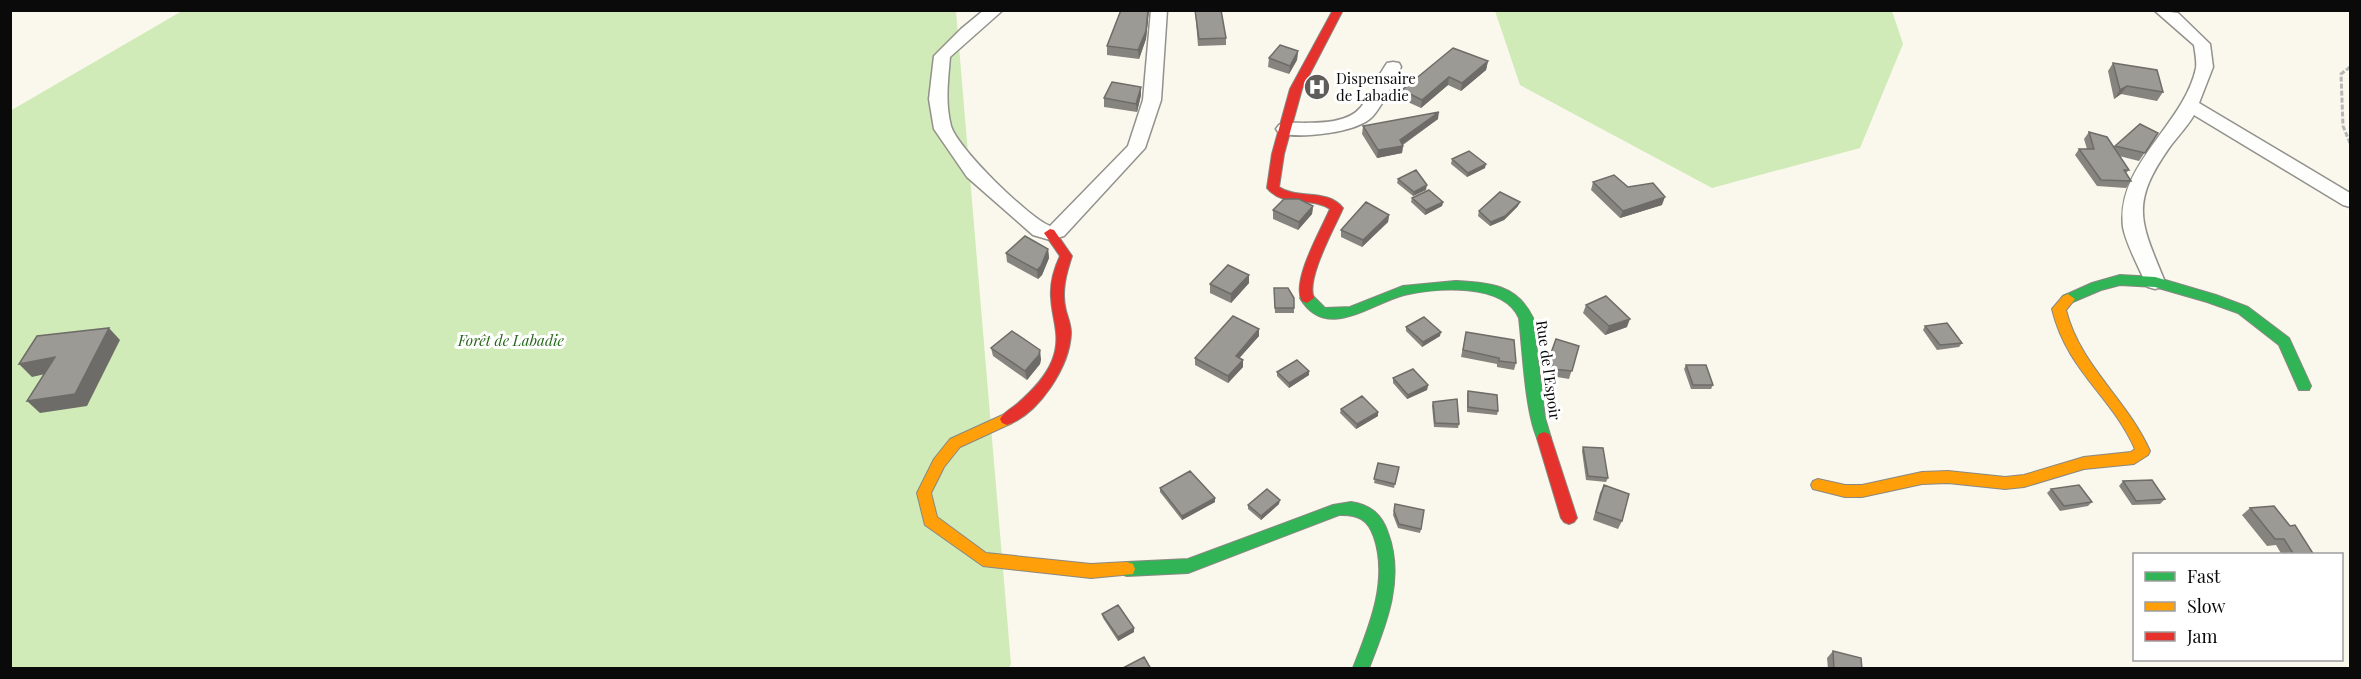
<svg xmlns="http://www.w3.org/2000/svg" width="2361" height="679" font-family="'Playfair Display',serif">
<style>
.forest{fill:#d0eab8}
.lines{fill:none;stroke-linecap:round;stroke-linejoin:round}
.street-casing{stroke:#92918c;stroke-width:3}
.fast-casing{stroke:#898883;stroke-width:2}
.slow-casing{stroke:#898883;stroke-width:2}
.jam-casing{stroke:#898883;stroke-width:2}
.path{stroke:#b7b7b5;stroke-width:3;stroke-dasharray:5 2;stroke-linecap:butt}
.street{fill:#fefefc;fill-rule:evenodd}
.fast{fill:#30b455;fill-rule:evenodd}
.slow{fill:#ff9f0a;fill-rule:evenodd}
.jam{fill:#e5322d;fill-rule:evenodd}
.wall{fill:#86847f}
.shaded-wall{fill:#6d6c68}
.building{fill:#9c9a94;stroke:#6d6c68;stroke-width:1.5}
.labels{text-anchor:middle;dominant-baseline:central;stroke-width:6;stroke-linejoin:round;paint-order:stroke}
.poi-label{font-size:15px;fill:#0a0a0a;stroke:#fff;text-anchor:start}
.park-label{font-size:15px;font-style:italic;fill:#246617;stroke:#fff}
.street-label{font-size:15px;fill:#0a0a0a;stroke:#fff}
</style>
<rect width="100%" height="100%" fill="#faf8ed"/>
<path class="forest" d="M182,11H956L1011,664L1009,668H11L10,111Z
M1495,11H1892L1903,44L1860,148L1712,188L1520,85Z"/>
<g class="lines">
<g class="street-casing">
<path id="street" d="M984,10H1003L950,57C948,81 945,103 951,126C957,148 1029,218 1050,226L1128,146L1143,100L1151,10H1167L1161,100L1145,148L1064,236L1050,240L1033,235L967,177L934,129L929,99L934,56L961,29Z
M2154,10L2178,13L2210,44L2213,67L2199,103L2350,193V207L2343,205L2194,115C2187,127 2177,137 2169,148C2129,205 2141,223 2165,282L2162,287L2155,289L2148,287L2145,282C2138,265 2126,244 2123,227C2116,164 2184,125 2196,68C2197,61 2195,52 2194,45Z
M1393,62L1399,63L1401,67C1393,82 1385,102 1373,116C1358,133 1300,139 1279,133L1276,129L1279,125L1285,123C1307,122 1345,127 1361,107C1371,94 1377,77 1387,63Z"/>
</g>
<g class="fast-casing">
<path id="fast" d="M2120,275L2155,277L2216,295L2248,307L2289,338L2311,386L2309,390H2299L2279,345L2238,313L2207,302L2155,287L2120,285L2101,290L2068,304L2061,299L2063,296L2092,283Z
M1455,281C1489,283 1517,284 1533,318L1545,418L1551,438L1549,442H1539C1525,415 1523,351 1519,318C1503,282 1436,288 1404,295C1370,304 1326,342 1300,298L1307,293L1312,295L1325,308L1350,307L1403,286Z
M1351,502C1371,505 1382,515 1388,533C1405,579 1386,625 1369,668H1353C1369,627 1389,581 1374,537C1368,519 1357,514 1339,515L1188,573L1127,576L1121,574L1119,569L1121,564L1127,562L1188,559L1333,505Z"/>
</g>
<g class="slow-casing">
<path id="slow" d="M2068,294L2075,299L2066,310C2080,366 2127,399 2150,451L2148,455L2134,464L2084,469L2024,487L2005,489L1948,483L1922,484L1862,497H1845L1813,489L1811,485L1813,481L1818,479L1845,485H1862L1922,472L1948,471L2005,477L2024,475L2084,457L2131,452L2135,449C2111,395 2067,371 2052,309L2063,296Z
M1007,413L1012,415L1014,419L1012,423L960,447L944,467L931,493L937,517L986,553L1091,564L1127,562L1133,564L1135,569L1133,574L1091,578L983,566L925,525L917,493L934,459L950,439Z"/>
</g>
<g class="jam-casing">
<path id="jam" d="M1333,10H1343L1302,89L1284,154L1279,187C1298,200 1327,188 1343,208C1335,227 1305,280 1314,298L1307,303L1302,301C1291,281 1321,230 1330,209C1311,196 1283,208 1267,188L1272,154L1290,89Z
M1050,229L1054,230L1072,256C1066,274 1061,292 1066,311C1068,318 1071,325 1071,333C1070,366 1039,414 1007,425L1002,423L1000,419C1004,412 1011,409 1017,404C1031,392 1045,378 1052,361C1062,336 1052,321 1051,297C1050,283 1054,269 1060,256L1044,233Z
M1544,432L1549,434L1551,438L1577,518L1574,522L1569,524L1564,522L1561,518L1537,438L1539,434Z"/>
</g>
<path class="path" d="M2350,67L2341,74L2343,126L2350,143"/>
<use href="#street" class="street"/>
<use href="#fast" class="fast"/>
<use href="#slow" class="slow"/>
<use href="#jam" class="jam"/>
</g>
<path class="wall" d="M1121,10H1149L1146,39L1139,59L1107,55V46Z
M1195,10L1226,38V45L1198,46Z
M1298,51L1297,60L1289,74L1268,67L1269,58Z
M1488,61L1486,70L1461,91L1448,85L1421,108L1401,99L1402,90Z
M2113,63L2163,92L2157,101L2121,94L2114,99L2108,71Z
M1141,95L1137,112L1104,107V98Z
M1438,119L1403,145L1402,153L1377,158L1362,134L1363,126Z
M2089,132L2114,147L2115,146L2158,133L2139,161L2119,156L2129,170L2126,173L2131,181L2126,188L2097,186L2075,155L2079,149H2087L2084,139Z
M1452,159L1485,168L1467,177L1451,164Z
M1398,179L1426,190L1413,196L1397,183Z
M1593,182L1628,187L1662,205L1620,218L1591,190Z
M1412,198L1443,202L1442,206L1425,215L1411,202Z
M1313,206L1312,214L1298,230L1273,219V210Z
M1518,206L1504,220L1490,226L1478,216L1479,211Z
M1389,215L1388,222L1362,247L1341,237V230Z
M1048,249L1049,258L1042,275L1038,279L1007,262L1006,253Z
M1249,275V283L1231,303L1210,293V284Z
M1274,288L1294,308V313H1275Z
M1586,305L1627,327L1605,335L1583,313Z
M1925,326L1962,343L1959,347L1937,350L1923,330Z
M1406,327L1440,336L1422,347L1406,331Z
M1259,329V336L1239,358L1243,367L1228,383L1195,365V358Z
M1466,332L1516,363L1514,370L1497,367V364L1461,357Z
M1556,339L1579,346L1569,379L1551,376L1549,360Z
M991,348L1041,359L1040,364L1027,380L993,356Z
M1686,365L1713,385L1711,389H1691L1684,369Z
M1277,372L1309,375L1289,388L1277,376Z
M1393,378L1428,385L1427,390L1407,399L1393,383Z
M1468,391L1498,411L1497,415L1467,412V395Z
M1433,402L1459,424L1458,428L1434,427L1432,406Z
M1341,409L1378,416L1356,429L1340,413Z
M1583,447L1608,478L1606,482L1586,480L1582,451Z
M1378,463L1399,467L1394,488L1374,483Z
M2123,481L2165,499L2160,504L2132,505L2119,486Z
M1604,485L1622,521L1618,529L1593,520L1600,493Z
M1160,488L1215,502L1182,520L1160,492Z
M2051,489L2092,502L2088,506L2060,511L2047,493Z
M1279,504L1261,520L1248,509V505Z
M1395,504L1421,529L1420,533L1398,528L1393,515Z
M2250,508L2290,526L2314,555H2282L2276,545L2267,546L2242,515Z
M1102,614L1134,628V632L1118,641L1103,618Z
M1833,651L1862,669H1828L1827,658Z"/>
<path class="shaded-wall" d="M1148,10H1149L1146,39L1139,59L1138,50Z
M1298,51L1297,60L1289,74L1290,66Z
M1488,61L1486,70L1461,91L1462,83Z
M1449,77L1448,85L1421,108L1422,100Z
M2127,86L2121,94L2114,99L2120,90Z
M1141,87V95L1137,112L1136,104Z
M1439,112L1438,119L1400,146H1403L1402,153L1377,158L1378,150L1400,140Z
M1486,164L1485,168L1467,177L1468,173Z
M1427,185L1426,190L1413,196L1414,192Z
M1665,197L1662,205L1620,218L1623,211Z
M1443,202L1442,206L1425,215L1426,210Z
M1520,202L1518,206L1504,220L1490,226L1491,222Z
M1313,206L1312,214L1298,230L1299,222Z
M1389,215L1388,222L1362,247L1363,240Z
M1048,249L1049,258L1042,275L1038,279L1037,270Z
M1249,275V283L1231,303V294Z
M1630,319L1627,327L1605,335L1609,326Z
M109,328L120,340L87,406L40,413L27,401Z
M1259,329V336L1235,363L1236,356Z
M1441,332L1440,336L1422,347L1423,342Z
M1040,350L1041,359L1040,364L1027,380L1025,371Z
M55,357L67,369L32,377L19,364Z
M1243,360V367L1228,383V376Z
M1309,371V375L1289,388V383Z
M1428,385L1427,390L1407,399L1408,395Z
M1378,412V416L1356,429L1357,424Z
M1215,498V502L1182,520V516Z
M1280,500L1279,504L1261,520V516Z
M1134,628V632L1118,641V637Z"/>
<path class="building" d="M1121,10H1148L1146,31L1138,50L1107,46Z
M1195,10H1221L1226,38L1199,39Z
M1280,45L1298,51L1290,66L1269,58Z
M1453,48L1488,61L1462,83L1449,77L1422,100L1402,90Z
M2113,63L2157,70L2163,92L2127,86L2120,90Z
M1112,82L1141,87L1136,104L1104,98Z
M1439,112L1400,140L1403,146L1378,150L1363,126Z
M2140,124L2158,133L2145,153L2115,146Z
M2089,132L2107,137L2129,170H2124L2131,181L2101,180L2079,149H2094Z
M1469,151L1486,164L1468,173L1452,159Z
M1416,170L1427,185L1414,192L1398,179Z
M1614,175L1628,187L1653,183L1665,197L1623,211L1593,182Z
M1429,190L1443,202L1426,210L1412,198Z
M1500,192L1520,202L1505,216L1491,222L1479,211Z
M1284,199H1299L1313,206L1299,222L1273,210Z
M1366,202L1389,215L1363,240L1341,230Z
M1025,236L1048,249L1041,266L1037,270L1006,253Z
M1228,265L1249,275L1231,294L1210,284Z
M1274,288H1288L1294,298V308H1275Z
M1606,296L1630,319L1609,326L1586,305Z
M1233,316L1259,329L1236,356L1243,360L1228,376L1195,358Z
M1424,317L1441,332L1423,342L1406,327Z
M1947,323L1962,343L1940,345L1925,326Z
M109,328L75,394L27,401L55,357L19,364L37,336Z
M1012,331L1040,350L1039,355L1025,371L991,348Z
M1466,332L1514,340L1516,363L1499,361V358L1463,350Z
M1556,339L1579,346L1572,371L1553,369L1551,353Z
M1297,360L1309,371L1289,383L1277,372Z
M1686,365H1706L1713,385H1693Z
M1413,369L1428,385L1408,395L1393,378Z
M1468,391L1497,395L1498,411L1468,407Z
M1362,396L1378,412L1357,424L1341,409Z
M1457,399L1459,424L1435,423L1433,402Z
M1583,447L1603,448L1608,478L1588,476Z
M1378,463L1399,467L1395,484L1374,479Z
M1190,471L1215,498L1182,516L1160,488Z
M2152,480L2165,499L2136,501L2123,481Z
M1604,485L1629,494L1622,521L1596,512Z
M2079,485L2092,502L2064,506L2051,489Z
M1267,489L1280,500L1261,516L1248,505Z
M1395,504L1424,510L1421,529L1399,524L1394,511Z
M2274,506L2290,526L2295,525L2314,555H2294L2284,539H2275L2250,508Z
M1118,605L1134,628L1118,637L1102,614Z
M1833,651L1861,658L1862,669H1834Z
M1144,657L1151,669H1121Z"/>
<defs>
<g id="hospital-disc" transform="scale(1.35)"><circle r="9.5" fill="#5e5d59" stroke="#fff"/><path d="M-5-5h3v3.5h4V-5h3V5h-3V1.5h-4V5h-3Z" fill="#fff"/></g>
</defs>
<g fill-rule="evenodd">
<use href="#hospital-disc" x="1317" y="87"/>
</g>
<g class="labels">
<g class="poi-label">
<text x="1336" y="78">Dispensaire<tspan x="1336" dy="17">de Labadie</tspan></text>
</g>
<g class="park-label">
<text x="511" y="340">Forêt de Labadie</text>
</g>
<g class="street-label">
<text transform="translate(1549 370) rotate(82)">Rue de l'Espoir</text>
</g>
</g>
<rect width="2361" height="679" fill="none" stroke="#0a0a0a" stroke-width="24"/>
<rect x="2133" y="553" width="210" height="108" fill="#ffffff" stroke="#9d9d9d" stroke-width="1.5"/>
<rect x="2145" y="572" width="30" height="9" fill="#30b455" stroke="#9d9d9d" stroke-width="1.5"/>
<text x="2187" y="583" font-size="18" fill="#0a0a0a">Fast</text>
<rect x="2145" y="602" width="30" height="9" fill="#ff9f0a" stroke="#9d9d9d" stroke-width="1.5"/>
<text x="2187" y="613" font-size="18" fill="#0a0a0a">Slow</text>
<rect x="2145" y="632" width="30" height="9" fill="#e5322d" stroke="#9d9d9d" stroke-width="1.5"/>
<text x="2187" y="643" font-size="18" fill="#0a0a0a">Jam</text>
</svg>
